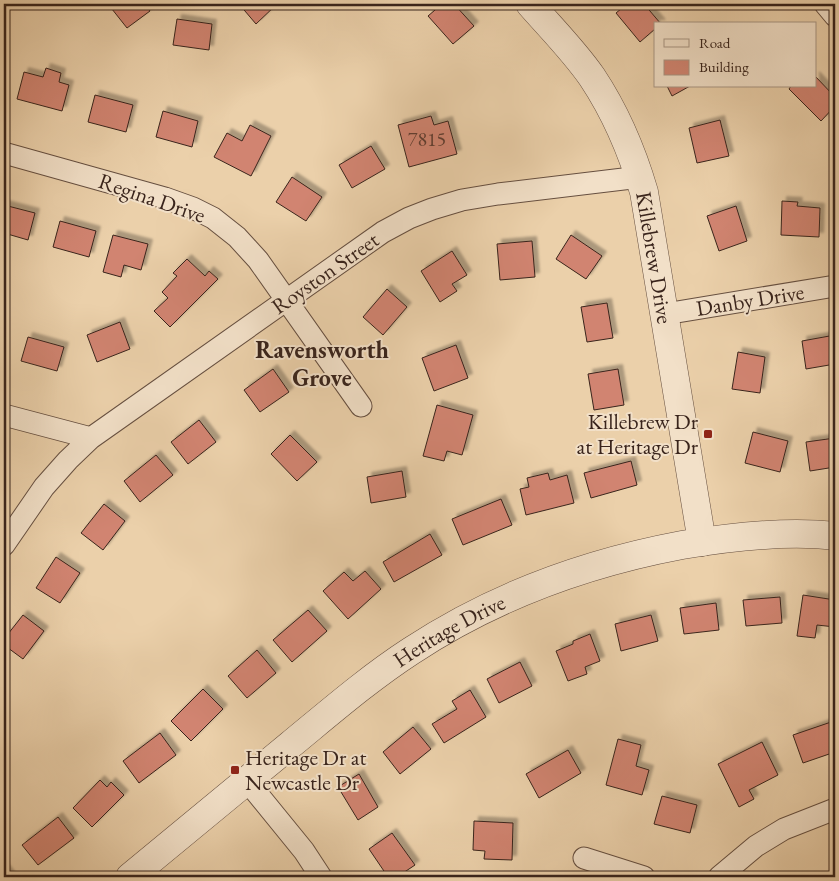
<svg xmlns="http://www.w3.org/2000/svg" width="839" height="881" font-family="'EB Garamond',serif">
<style>
.building{fill:#d18471;stroke:#39241c;filter:url(#shadow)}
.lines{fill:none;stroke-linecap:round;stroke-linejoin:round}
.minor-casing{stroke:#664f40;stroke-width:23}
.tertiary-casing{stroke:#664f40;stroke-width:29}
.minor{stroke:#f2e0c8;stroke-width:21}
.tertiary{stroke:#f2e0c8;stroke-width:28}
.poi-dot{fill:#8f2418;stroke:#f2e0c8;stroke-width:2}
.labels{text-anchor:middle;dominant-baseline:central;stroke-width:4;stroke-linejoin:round;paint-order:stroke}
.number-label{font-size:20px;fill:#5f3c31}
.street-label{font-size:22px;fill:#39241c;stroke:#f2e0c8}
.poi-label{font-size:22px;fill:#39241c;stroke:#f2e0c8;text-anchor:end}
.neighbourhood-label{font-size:24px;font-weight:bold;fill:#39241c;stroke:#f2e0c8}
</style>
<defs>
<filter id="shadow"><feDropShadow dx="4.5" dy="-4.5" stdDeviation="1" flood-color="#0004"/></filter>
</defs>
<rect width="100%" height="100%" fill="#ebd0aa"/>
<filter id="stains"><feTurbulence type="fractalNoise" baseFrequency=".004" numOctaves="4"/><feColorMatrix values="0 0 0 0 .2 0 0 0 0 .09 0 0 0 0 .02 0 0 0 .5 -.17"/></filter>
<radialGradient id="worn" r=".72"><stop offset=".6" stop-color="#630" stop-opacity="0"/><stop offset="1" stop-color="#630" stop-opacity=".3"/></radialGradient>
<path class="building" d="M108,4H145L150,11L127,28Z
M239,4H277L256,24Z
M442,4H454L474,26L453,44L428,16Z
M627,4H644L661,24H655V29L640,42L616,13Z
M177,19L212,24L209,50L173,45Z
M46,68L61,73L59,82L69,85L62,111L17,99L24,72L43,77Z
M815,76L835,97V106L821,121L789,89L791,86H815Z
M667,86H690L672,96Z
M95,95L133,105L126,132L88,122Z
M163,111L198,121L192,147L156,137Z
M431,116L434,125L448,121L457,154L409,167L398,125Z
M720,120L729,156L697,163L689,128Z
M250,125L271,136L251,176L214,157L227,133L242,141Z
M371,146L385,169L352,188L339,165Z
M292,177L322,197L306,221L276,202Z
M782,201L798,202L797,206L820,208L819,237L781,235Z
M4,205L35,213L28,240L4,233Z
M736,206L747,241L719,251L707,216Z
M60,221L96,231L89,257L53,247Z
M113,235L148,244L141,270L124,265L121,277L103,272Z
M571,235L602,256L586,279L556,259Z
M532,241L535,277L500,280L497,244Z
M452,251L467,275L452,284L457,291L440,302L421,271Z
M187,259L205,276L209,271L218,279L170,327L154,311L168,298L162,292L177,276L173,273Z
M387,289L407,307L383,335L363,317Z
M607,303L613,338L587,342L581,307Z
M120,322L130,349L97,362L87,335Z
M835,335V364L806,369L802,341Z
M28,337L64,347L57,371L21,361Z
M456,345L468,378L434,391L422,358Z
M738,352L765,357L760,393L732,389Z
M273,369L289,392L260,412L244,390Z
M618,369L624,405L594,410L588,374Z
M437,405L473,415L462,455L447,451L444,461L423,456Z
M199,420L216,442L188,464L171,442Z
M753,432L788,441L780,472L745,463Z
M290,435L317,462L297,481L271,454Z
M835,438V467L810,471L806,442Z
M156,455L173,475L140,502L124,481Z
M631,461L637,485L591,498L584,473Z
M402,471L406,497L371,503L367,477Z
M548,473L550,480L567,475L574,503L526,515L520,489L529,487L527,478Z
M501,499L512,525L463,545L452,519Z
M104,504L125,521L103,550L81,533Z
M430,534L442,555L394,582L383,562Z
M56,557L80,573L60,603L36,588Z
M365,571L381,589L348,619L323,591L344,572L353,581Z
M803,595L835,600V627L817,625L815,638L797,636Z
M780,597L782,623L746,626L743,600Z
M716,603L719,630L684,634L680,608Z
M308,610L327,631L292,662L273,640Z
M23,615L44,631L23,659L4,645V639Z
M651,615L658,641L621,651L615,624Z
M590,634L600,661L585,667L587,674L568,681L556,651L573,644V641Z
M257,650L276,673L247,698L228,676Z
M520,662L532,686L499,703L487,679Z
M203,689L223,709L191,741L171,721Z
M470,690L486,717L444,743L432,724L457,709L452,701Z
M834,721L835,752L803,763L793,735Z
M413,727L431,749L400,774L383,752Z
M160,733L176,755L139,783L123,761Z
M618,739L641,745L636,766L649,770L642,795L606,785Z
M762,742L778,775L749,790L754,799L739,807L718,764Z
M568,750L581,773L539,798L526,774Z
M359,774L378,807L358,820L338,787Z
M100,780L107,787L111,782L124,795L92,827L73,808Z
M662,796L697,805L690,833L654,824Z
M58,817L74,838L38,865L22,845Z
M474,821L513,823L512,860L484,859L485,851L473,850Z
M392,833L415,865L397,877H388L369,849Z
M4,868L11,877H4Z"/>
<g class="lines">
<g class="minor-casing">
<path id="minor" d="M825,4L835,16
M4,153L165,198L193,208L213,218L237,237L258,260L361,406
M665,314L835,286
M4,415L91,438
M4,545L44,487L68,460L91,438L383,232L409,218L432,209L462,200L498,194L640,177
M247,781L304,851L321,877
M584,858L644,877
M719,877L756,846L784,829L835,809"/>
</g>
<g class="tertiary-casing">
<g id="tertiary">
<path id="s1" d="M530,4C551,28 574,51 592,77C616,113 632,151 644,192L702,542"/>
<path id="s2" d="M130,877C183,833 236,789 290,745C329,713 368,679 411,651C493,597 586,563 682,545C730,537 786,530 835,536"/>
</g>
</g>
<use href="#minor" class="minor"/>
<use href="#tertiary" class="tertiary"/>
</g>
<g class="poi-dot">
<rect x="703" y="429" width="10" height="10" rx="2.5"/>
<rect x="230" y="765" width="10" height="10" rx="2.5"/>
</g>
<g class="labels">
<g class="number-label">
<text x="427" y="139">7815</text>
</g>
<g class="street-label">
<text transform="translate(152 198) rotate(19)">Regina Drive</text>
<text stroke="none"><textPath href="#s1" startOffset="289">Killebrew Drive</textPath></text>
<text transform="translate(325 273) rotate(-35)">Royston Street</text>
<text transform="translate(750 300) rotate(-9)">Danby Drive</text>
<text stroke="none"><textPath href="#s2" startOffset="404">Heritage Drive</textPath></text>
</g>
<g class="poi-label">
<text x="698" y="421">Killebrew Dr<tspan x="698" dy="25">at Heritage Dr</tspan></text>
<text x="245" y="757" text-anchor="start">Heritage Dr at<tspan x="245" dy="25">Newcastle Dr</tspan></text>
</g>
<g class="neighbourhood-label">
<text x="322" y="349">Ravensworth<tspan x="322" dy="28">Grove</tspan></text>
</g>
</g>
<rect width="839" height="881" fill="none" stroke="#ebd0aa" stroke-width="20"/>
<rect x="5" y="5" width="829" height="871" fill="none" stroke="#39241c" stroke-width="2.5"/>
<rect x="10" y="10" width="819" height="861" fill="none" stroke="#39241c"/>
<rect x="654" y="22" width="162" height="65" fill="#f2e0c8" stroke="#a89583"/>
<rect x="664" y="39" width="25" height="8" fill="#f2e0c8" stroke="#a89583"/>
<text x="699" y="48" font-size="15" fill="#39241c">Road</text>
<rect x="664" y="60" width="25" height="15" fill="#d18471" stroke="#a89583"/>
<text x="699" y="72" font-size="15" fill="#39241c">Building</text>
<rect width="100%" height="100%" filter="url(#stains)"/>
<rect width="100%" height="100%" fill="url(#worn)"/>
</svg>
